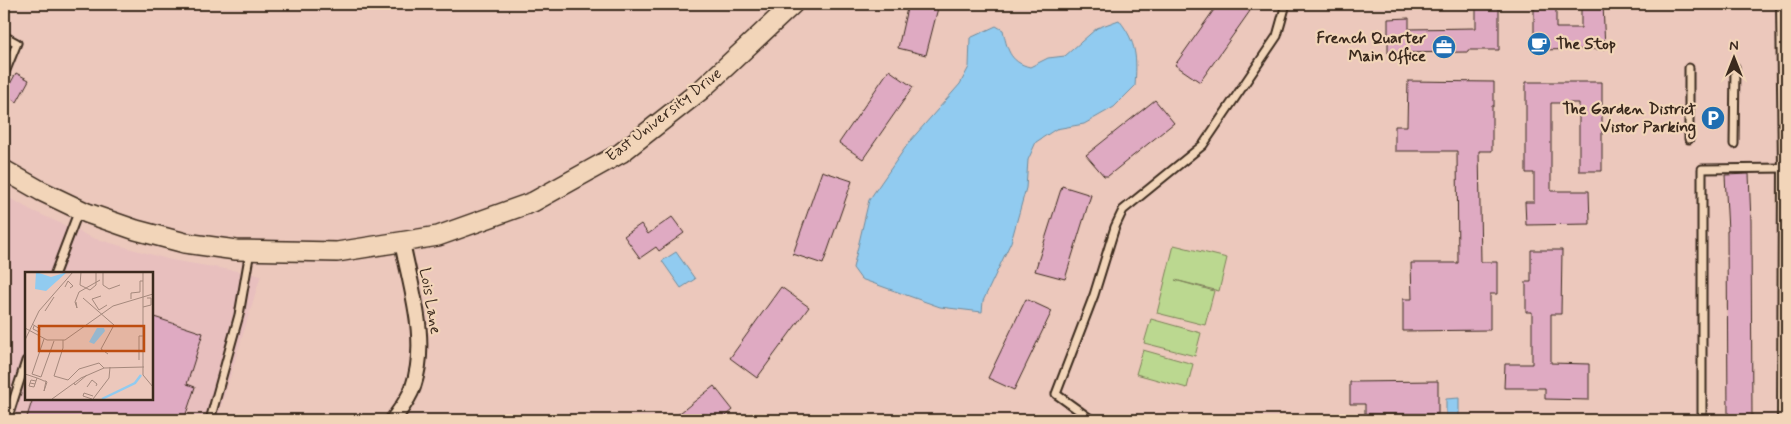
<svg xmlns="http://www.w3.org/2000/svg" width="1791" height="424" font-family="Mynerve,sans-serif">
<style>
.built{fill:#e8bfbe;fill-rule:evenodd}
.green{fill:#bbd890;stroke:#7b8157}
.water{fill:#91cbf0;stroke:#6f8b9c}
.building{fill:#dfaac2;stroke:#3b2a1e}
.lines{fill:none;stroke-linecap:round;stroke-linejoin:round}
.service-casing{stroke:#3b2a1e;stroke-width:11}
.minor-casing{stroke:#3b2a1e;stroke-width:18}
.secondary-casing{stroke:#3b2a1e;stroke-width:22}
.service{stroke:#f2d5b9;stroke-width:7}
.minor{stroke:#f2d5b9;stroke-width:14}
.secondary{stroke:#f2d5b9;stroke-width:19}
.labels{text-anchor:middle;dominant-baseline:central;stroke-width:4.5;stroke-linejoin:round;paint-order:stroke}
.poi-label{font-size:16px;font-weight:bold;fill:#3b2a1e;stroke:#f2d5b9;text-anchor:end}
.street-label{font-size:16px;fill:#3b2a1e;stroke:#f2d5b9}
.inset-river{fill:none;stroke:#91cbf0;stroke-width:2.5}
.inset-road{fill:none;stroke:#a5897d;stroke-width:1}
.view{fill:#bd4d10;fill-opacity:0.15;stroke:#bd4d10;stroke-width:2.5}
.inset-edge{fill:none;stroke:#3b2a1e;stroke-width:2.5}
</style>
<rect width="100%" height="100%" fill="#ecc8bc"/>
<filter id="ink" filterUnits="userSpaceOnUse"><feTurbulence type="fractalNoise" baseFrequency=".02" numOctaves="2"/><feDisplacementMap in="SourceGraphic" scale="10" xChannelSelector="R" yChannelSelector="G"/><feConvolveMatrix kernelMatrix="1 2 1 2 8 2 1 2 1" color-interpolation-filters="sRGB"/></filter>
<g filter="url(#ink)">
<path class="built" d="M4,195L33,211L93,238L171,260L261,275L217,420H4ZM26,273H151V398H26Z"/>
<path class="green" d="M1174,245L1227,258L1219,291L1175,280L1214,291L1205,325L1157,313Z
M1151,319L1201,333L1195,356L1144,343Z
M1143,350L1193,364L1187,388L1136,374Z"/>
<path class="water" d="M1119,20C1137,43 1137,58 1135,86L1114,107L1084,124L1056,129L1036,142L1028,160L1026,188L1011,242L983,301L982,312L940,307L861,279L853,268L869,200L910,141L960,84L969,67L970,38L996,26L1003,30C1007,48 1009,62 1030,67L1048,58L1065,56L1097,28Z
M676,252L695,279L681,288L662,261Z
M1459,398V420H1442V417H1446V399Z"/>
<path class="building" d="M908,4H939L926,55L898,48Z
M1218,4H1240L1250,11L1200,82L1175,65Z
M1476,4H1499V50H1468V52L1388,53V19L1409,18V29L1476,28Z
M1556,4V28H1581V4H1603L1605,49L1534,50V5Z
M889,70L913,87L863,159L839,143Z
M16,73L29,80L17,102L4,95Z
M1408,81L1494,82V106H1492V151H1479L1481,262H1497V294H1490V330L1403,331V299H1412L1411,263H1458L1457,151H1395V126H1407Z
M1526,82H1602V171H1579V103H1551V191H1589L1590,224L1526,225L1525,202H1534V173H1526Z
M1155,100L1174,123L1108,176H1104L1086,155Z
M822,171L852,181L823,264L793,254Z
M1749,174L1751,221L1752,420H1728L1727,231H1728L1725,175Z
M1062,186L1091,195L1065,279L1035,271Z
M672,217L684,233L659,251L656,247L640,258L624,236L641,224L648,234Z
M1531,250H1562L1561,314H1551V363L1589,364V400L1545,399V388H1504L1505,364H1532V312H1526V282H1531Z
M781,287L809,307L757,378L730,358Z
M1026,299L1052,311L1014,390L988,378Z
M151,316L203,333L187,384L195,387L184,420H26L33,398H151Z
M1438,381V414H1365V404H1350V382Z
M714,386L733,410L721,420H671Z"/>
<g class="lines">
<g class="service-casing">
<path id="service" d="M4,36L17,43L4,75
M1689,68V139
M1734,144L1735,67
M55,273L79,210
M7,420L26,361
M210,420L239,315L250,251
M1092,420L1056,394L1094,295L1115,227L1123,210L1203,145L1277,36L1286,4
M1702,420V169L1786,168"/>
</g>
<g class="minor-casing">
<path id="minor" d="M1784,4L1786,168L1785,420
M393,420C400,410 409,399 413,387C429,340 411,289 402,242"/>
</g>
<g class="secondary-casing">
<path id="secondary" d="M4,170L41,191L87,213L136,230L185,243L236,250L337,252L438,236L533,202L621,153L701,90L793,4"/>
</g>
<use href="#service" class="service"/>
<use href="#minor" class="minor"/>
<use href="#secondary" class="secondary"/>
</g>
</g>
<defs>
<g id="cafe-disc" transform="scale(1.25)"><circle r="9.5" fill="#1f6fb2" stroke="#f2d5b9"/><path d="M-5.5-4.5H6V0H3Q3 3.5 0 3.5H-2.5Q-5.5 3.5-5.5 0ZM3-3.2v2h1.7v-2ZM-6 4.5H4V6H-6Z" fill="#fff"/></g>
<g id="office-disc" transform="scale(1.25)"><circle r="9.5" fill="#1f6fb2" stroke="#f2d5b9"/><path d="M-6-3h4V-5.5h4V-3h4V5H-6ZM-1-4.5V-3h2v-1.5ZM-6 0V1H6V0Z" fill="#fff"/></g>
<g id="parking-disc" transform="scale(1.25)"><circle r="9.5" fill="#1f6fb2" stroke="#f2d5b9"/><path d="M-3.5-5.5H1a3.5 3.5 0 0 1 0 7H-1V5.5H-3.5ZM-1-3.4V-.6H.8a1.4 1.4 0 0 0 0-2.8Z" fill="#fff"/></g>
</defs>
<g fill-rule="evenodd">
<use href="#cafe-disc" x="1539" y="44"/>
<use href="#office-disc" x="1444" y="47"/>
<use href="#parking-disc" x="1713" y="118"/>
</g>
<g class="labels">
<g class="poi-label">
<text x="1426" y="38">French Quarter<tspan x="1426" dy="18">Main Office</tspan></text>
<text x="1556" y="44" text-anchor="start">The Stop</text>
<text x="1696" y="109">The Garden District<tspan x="1696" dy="18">Vistor Parking</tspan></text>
</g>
<g class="street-label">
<text transform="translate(664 115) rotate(-38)">East University Drive</text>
<text transform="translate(430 301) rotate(80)">Lois Lane</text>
</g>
</g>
<g transform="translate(25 272)">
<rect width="128" height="128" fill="#ecc8bc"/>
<path d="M11,0L26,5L42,0L21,19L10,17ZM72,56H79L80,59L69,72L64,70Z" fill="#91cbf0"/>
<path class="inset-river" d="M77,127L110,111L116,103"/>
<path class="inset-road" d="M56,0L55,13L65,18L71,13V0M78,0V13L84,17L95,13M118,0V103L128,115M40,15L43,9L48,14L45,16M76,24L67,27L74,38L82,33M58,26L89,53L76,77L83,82M106,27V21L115,20V9H118M51,30L52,36L50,30L54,20L75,8M118,35L126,33V26H122M20,39L29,25M7,52L15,57L14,60L8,57L9,54M0,56L22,68H40L88,34L128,22M19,67L7,102L16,105L29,69M0,68L14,39L48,0M38,68V76L29,104L43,108L54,97L74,91L79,96M114,88V64H118M0,102L12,106L10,112L5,111M12,106L17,108L19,109H21L22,110L19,119L21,109M49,111L50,113L62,103M10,112L9,115L4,114L6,108L11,109M62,115L67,108L72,112L71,114M27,127L56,106L79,96L119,95M67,127L58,124L59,121L68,124M68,127L84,106L85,95"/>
<path class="view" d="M14,54H119V79H14Z"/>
<rect width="128" height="128" class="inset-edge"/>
</g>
<rect width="1791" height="424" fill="none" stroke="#f2d5b9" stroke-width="20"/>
<rect x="10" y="10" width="1771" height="404" fill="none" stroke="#3b2a1e" stroke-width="2" filter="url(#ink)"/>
<g transform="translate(1734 58)" stroke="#f2d5b9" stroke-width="4" paint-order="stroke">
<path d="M0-4L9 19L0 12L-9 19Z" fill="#3b2a1e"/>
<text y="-8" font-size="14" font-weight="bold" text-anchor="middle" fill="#3b2a1e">N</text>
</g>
</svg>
